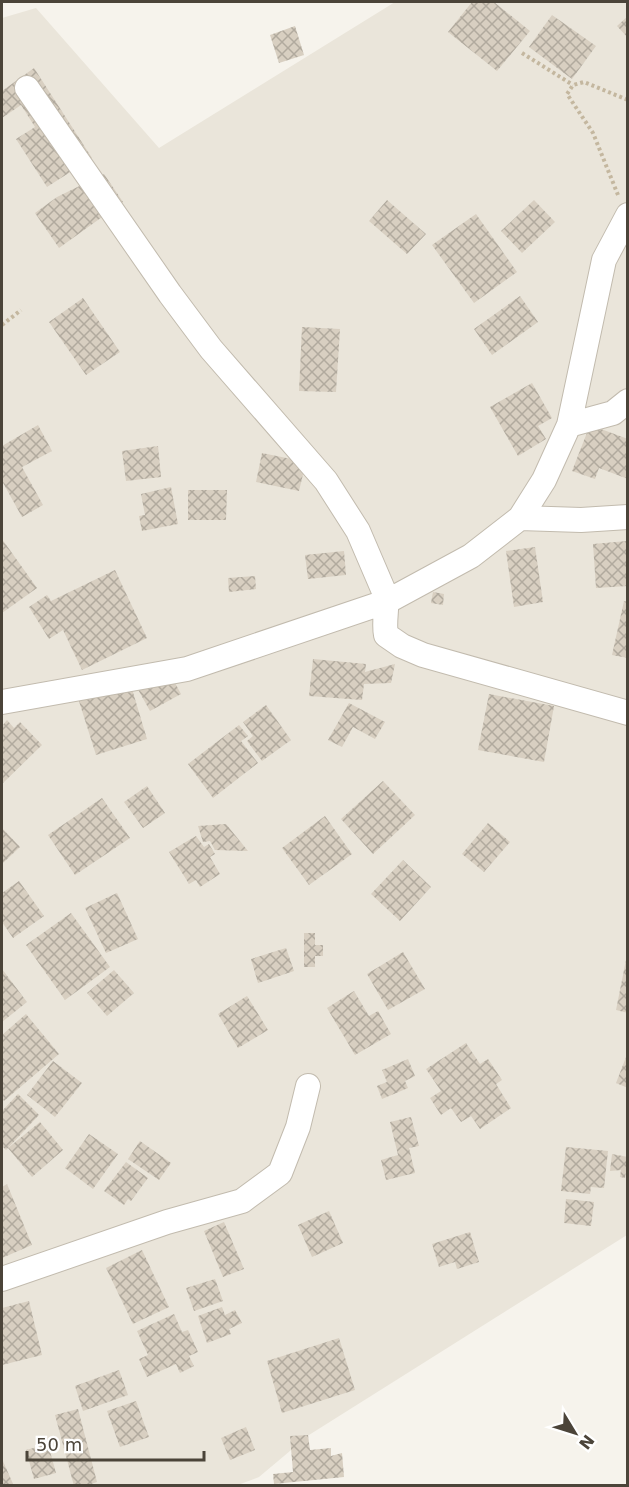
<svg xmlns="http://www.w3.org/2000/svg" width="629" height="1487" font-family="'DejaVu Sans',sans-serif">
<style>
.residential{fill:#eae5da}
.building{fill:url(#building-cross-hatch)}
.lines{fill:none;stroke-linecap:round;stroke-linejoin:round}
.minor-casing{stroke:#c2bbae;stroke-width:26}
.path{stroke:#c4b79f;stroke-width:4;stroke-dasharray:3 3;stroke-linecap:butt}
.minor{stroke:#fff;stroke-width:24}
</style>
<defs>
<pattern id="building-cross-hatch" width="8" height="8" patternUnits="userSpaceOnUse" patternTransform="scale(1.5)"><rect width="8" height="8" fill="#d8cfc1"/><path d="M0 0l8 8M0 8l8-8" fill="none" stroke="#b1aa9e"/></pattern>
</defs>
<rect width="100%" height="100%" fill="#f6f3ec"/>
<path class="residential" d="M395,2H627V1235L309,1435L259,1477L235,1486H2V18L36,8L159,148Z"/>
<path class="building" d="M472,2H494L530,31L497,71L448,32Z
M552,15L596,46L572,79L529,47Z
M628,16V38L617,26Z
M295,26L304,55L279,63L270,35Z
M34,68L92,158L47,187L16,139L35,127L21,105L2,118V91Z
M104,174L123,202L59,248L35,213L57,197Z
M387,200L426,234L407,254L369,221Z
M534,200L555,222L522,253L501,231Z
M476,214L517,272L474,303L432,245Z
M520,296L538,322L492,355L474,329Z
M83,298L120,352L86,375L49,322Z
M302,327L340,329L336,392L299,391Z
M532,383L552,418L538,426L546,439L518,456L490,407Z
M38,425L52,451L22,467L43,505L22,517L2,481V446Z
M590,425L628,439V479L599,468L595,479L572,471Z
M158,446L161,477L126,481L122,451Z
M262,453L306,462L299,491L256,482Z
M171,487L178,524L142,531L139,516L145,515L141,494Z
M188,490H227L226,520H188Z
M2,539L37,588L2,613Z
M627,541L628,586L596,588L593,544Z
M535,547L543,602L514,607L506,551Z
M344,551L346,575L308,579L305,555Z
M115,570L147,638L82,670L63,630L49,639L29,607L47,595L51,601Z
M255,576L256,589L229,592L228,578Z
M433,592L444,594L443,605L431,603Z
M624,601L628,602V658L612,655Z
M313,659L366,664L365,672L395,664L391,683L364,684L362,700L309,696Z
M167,668L181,694L150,711L136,686Z
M129,679L147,739L96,755L77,695Z
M489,694L554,706L544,762L478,750Z
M349,703L385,722L375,739L353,727L342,747L328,740Z
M266,705L291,740L262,761L247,741L253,736L243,722Z
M7,720L14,728L20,722L42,745L2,784V726Z
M239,725L248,736L241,741L258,763L213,798L188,764Z
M383,781L415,815L373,854L341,819Z
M147,786L165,813L143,828L124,802Z
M102,798L130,838L75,875L48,835Z
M325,816L352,854L309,885L282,848Z
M488,823L510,842L484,872L462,854Z
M226,824L248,851L215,850L210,841L203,842L198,826Z
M2,828L20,847L2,864Z
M196,836L204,847L209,844L215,854L210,857L220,874L200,887L196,880L189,884L169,852Z
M403,860L431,887L400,921L371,894Z
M19,881L44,916L13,938L2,922V893Z
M117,893L138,939L106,953L85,908Z
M71,913L110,967L65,1000L26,945Z
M304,933H315V945H323V956H315V967H304Z
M286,948L294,971L258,983L251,959Z
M403,952L425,989L388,1010L367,974Z
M626,960H628V1013L616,1010Z
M2,969L27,1002L2,1022Z
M114,970L134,993L107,1016L87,993Z
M354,991L369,1016L378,1011L391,1034L355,1055L327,1008Z
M247,996L268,1030L238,1048L218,1014Z
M26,1014L59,1054L4,1101L2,1098V1035Z
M466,1043L480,1064L488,1059L502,1080L496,1084L511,1108L480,1129L471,1116L461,1122L451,1108L441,1115L430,1098L441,1091L426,1069Z
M628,1052V1088L616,1083Z
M408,1059L415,1076L405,1081L408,1088L382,1099L377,1086L387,1082L382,1070Z
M53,1061L82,1083L55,1117L27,1095Z
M18,1094L39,1115L6,1150L2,1146V1111Z
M411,1117L419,1146L409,1148L415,1173L386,1180L381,1160L398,1155L390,1122Z
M40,1122L63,1150L32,1177L8,1148Z
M89,1134L118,1154L93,1189L65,1168Z
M140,1141L171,1163L159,1180L128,1159Z
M566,1147L608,1151L604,1188L591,1187L590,1194L561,1191Z
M612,1154L628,1157L625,1178L620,1177L621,1170L610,1171Z
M126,1162L148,1178L131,1201L128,1199L124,1205L104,1191Z
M7,1184L32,1245L2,1258V1187Z
M566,1199L594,1202L591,1226L564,1223Z
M329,1211L343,1243L312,1257L298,1225Z
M224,1222L244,1269L223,1277L204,1231Z
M470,1232L479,1262L457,1269L455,1262L439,1267L432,1244Z
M142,1250L169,1307L133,1324L106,1268Z
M215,1279L223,1301L194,1311L186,1288Z
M29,1301L42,1355L2,1365V1308Z
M222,1307L225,1315L235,1310L242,1323L229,1329L231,1334L207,1343L198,1316Z
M174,1314L182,1332L188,1330L198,1352L189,1356L194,1366L180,1373L176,1364L147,1377L139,1359L148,1355L137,1331Z
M339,1338L355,1390L282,1413L267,1361Z
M119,1370L128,1395L83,1411L75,1386Z
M136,1401L149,1437L120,1447L107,1411Z
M78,1409L97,1482L85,1486H74L55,1415Z
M246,1427L255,1450L230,1460L221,1438Z
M308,1435L310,1450L331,1448V1456L342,1453L344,1477L274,1484L273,1474L293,1472L290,1436Z
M48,1444L56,1473L34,1479L26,1450Z
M2,1459L14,1486H2Z"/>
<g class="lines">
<g class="minor-casing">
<path id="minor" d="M27,88L170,294L211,349L326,481L358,531L388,601
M569,425L613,413L628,401
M520,518L581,520L628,517
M385,592C389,603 383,620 386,635L402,646L423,655L628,713
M2,702L187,669L388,601L471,556L520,518L544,480L569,425L604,260L628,215
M2,1279L167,1222L242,1201L280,1173L298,1127L308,1086"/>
</g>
<path class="path" d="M522,53L573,85
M618,195L593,133L567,94L573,85L584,82L628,100
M2,325L21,310"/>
<use href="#minor" class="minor"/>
</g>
<rect width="629" height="1487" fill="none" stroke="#4b4439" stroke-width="6"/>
<g transform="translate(575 1433) rotate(128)" stroke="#ffffff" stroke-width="4.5" paint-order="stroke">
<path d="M0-4.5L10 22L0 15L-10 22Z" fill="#4b4439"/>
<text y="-9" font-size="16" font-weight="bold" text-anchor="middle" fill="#4b4439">N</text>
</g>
<path d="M27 1451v9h177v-9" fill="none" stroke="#4b4439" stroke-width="3"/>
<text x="36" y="1451" font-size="18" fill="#4b4439" stroke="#ffffff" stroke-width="4.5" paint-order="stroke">50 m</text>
</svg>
